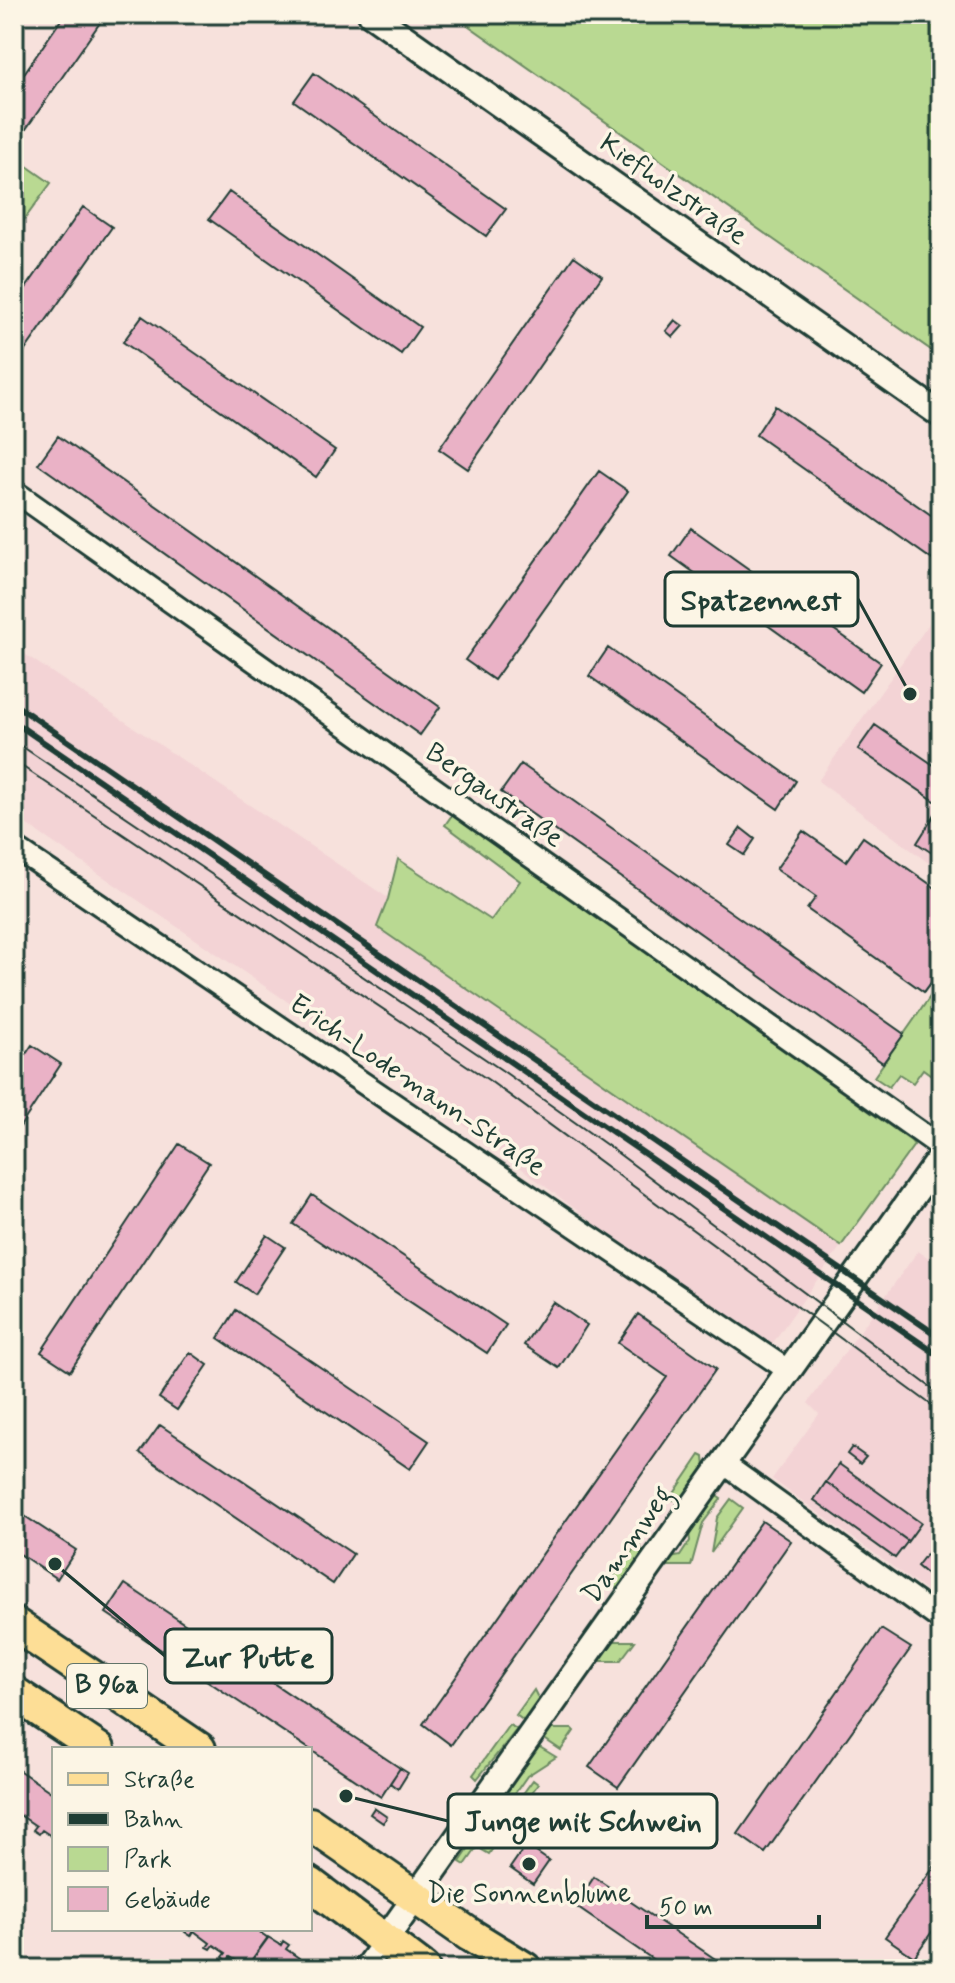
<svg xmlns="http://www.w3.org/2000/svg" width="955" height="1983" font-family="Mynerve,sans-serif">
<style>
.built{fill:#f3d3d5}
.green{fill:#b9d992;stroke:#6c8b63;stroke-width:2}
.building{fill:#eab2c6;stroke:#1f3d34;stroke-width:2}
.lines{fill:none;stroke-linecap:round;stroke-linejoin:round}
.minor-casing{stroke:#1f3d34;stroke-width:26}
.tertiary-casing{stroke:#1f3d34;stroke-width:30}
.primary-casing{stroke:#1f3d34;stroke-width:38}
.minor{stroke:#fcf5e5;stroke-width:20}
.tertiary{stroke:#fcf5e5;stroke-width:24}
.primary{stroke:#fdde96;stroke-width:32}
.tram{stroke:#1f3d34;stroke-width:2}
.rail{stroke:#1f3d34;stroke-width:6}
.poi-dot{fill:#1f3d34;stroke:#fcf5e5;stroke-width:3}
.labels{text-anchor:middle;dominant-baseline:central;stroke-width:7;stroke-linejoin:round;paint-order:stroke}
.shield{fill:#fcf5e5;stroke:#617469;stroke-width:2}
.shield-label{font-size:26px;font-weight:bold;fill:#1f3d34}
.street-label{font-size:28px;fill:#1f3d34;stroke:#fcf5e5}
.poi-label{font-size:28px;fill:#1f3d34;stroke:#fcf5e5}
.leader{fill:none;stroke:#1f3d34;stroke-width:3}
.callout-dot{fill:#1f3d34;stroke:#fcf5e5;stroke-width:3}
.callout{fill:#fcf5e5;stroke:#1f3d34;stroke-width:3}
.callout-label{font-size:30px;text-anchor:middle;font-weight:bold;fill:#1f3d34}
</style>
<rect width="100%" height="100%" fill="#f7e1dc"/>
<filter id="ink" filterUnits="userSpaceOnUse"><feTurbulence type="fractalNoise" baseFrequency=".0125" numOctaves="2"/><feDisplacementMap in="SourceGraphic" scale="16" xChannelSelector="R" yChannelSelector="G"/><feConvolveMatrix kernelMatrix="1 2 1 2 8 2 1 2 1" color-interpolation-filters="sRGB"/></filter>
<g filter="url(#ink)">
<path class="built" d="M941,607V872L818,781Z
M14,647L862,1216L772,1344L603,1230L416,1089L14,816Z
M918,1251L941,1266V1602L772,1479L819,1414L808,1403Z"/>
<path class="green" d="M452,14H941V357Z
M14,157L51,183L21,224L14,219Z
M452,815L911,1141L914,1145L841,1246L377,927L388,899L398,859L491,920L520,881L445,825Z
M934,991L941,996V1082L923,1069L913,1083L899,1074L889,1087L874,1077Z
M700,1455L704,1457L705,1468L683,1498L673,1500L671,1498Z
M715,1495L721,1499L703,1523L691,1566H665L670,1558L680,1556L690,1541L689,1532Z
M731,1499L743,1508L711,1553L717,1518Z
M638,1543L644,1553L619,1588L607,1587Z
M612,1641H635L620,1661H597Z
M534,1690L539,1700L524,1721L516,1715Z
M509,1725L517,1729L477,1779L473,1775Z
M549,1729H572L574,1731L561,1750L543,1738Z
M538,1746L556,1757L527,1776L465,1865L460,1862Z
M533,1780L538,1784L489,1854L482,1850Z"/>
<path class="building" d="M65,14H106L19,139L14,135V88Z
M314,73L506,209L486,236L294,101Z
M229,192L420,327L401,354L209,219Z
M83,207L112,227L14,366V305Z
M574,256L602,276L468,469L439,449Z
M142,316L335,450L316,477L123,342Z
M675,320L683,326L673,337L666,331Z
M775,406L941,522V566L756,435Z
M58,436L440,707L420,735L38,464Z
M599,471L628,491L494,680L465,660Z
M691,528L881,663L861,692L671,556Z
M608,648L796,781L778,809L589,676Z
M875,725L941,770V805L858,749Z
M521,764L904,1034L883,1063L501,792Z
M937,811H941V859L917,843Z
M741,828L755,839L744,855L729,845Z
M803,831L846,861L863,837L941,892V980L938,984L933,980L924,992L807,909L816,897L776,869Z
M32,1045L61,1064L14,1136V1072Z
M179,1144L209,1163L70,1371L41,1352Z
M312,1195L506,1325L487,1353L293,1224Z
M267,1235L285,1247L254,1294L236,1282Z
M553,1302L587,1325L559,1368L524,1345Z
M236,1310L429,1441L410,1469L218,1338Z
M638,1314L716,1369L451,1745L423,1724L667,1377L618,1343Z
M190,1352L208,1365L177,1410L159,1398Z
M160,1425L353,1554L333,1584L140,1453Z
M852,1447L866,1457L860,1464L847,1454Z
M839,1464L921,1523L908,1541L826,1482Z
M826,1482L908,1541L895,1558L814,1500Z
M14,1509L76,1550L57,1579L14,1550Z
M762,1521L791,1541L618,1787L589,1767Z
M938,1539L941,1541V1561L929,1576L917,1566Z
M125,1584L400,1768L381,1797L106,1613Z
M881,1629L911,1648L765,1853L738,1834Z
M14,1767L54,1794V1838L42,1830L39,1834L33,1830L36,1826L14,1811Z
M400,1768L408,1773L398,1789L390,1783Z
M374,1808L387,1817L383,1823L370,1814Z
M526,1845L549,1861L533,1884L510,1868Z
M941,1857V1919L914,1957L885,1937Z
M594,1877L730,1969H667L575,1906Z
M187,1929H255L268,1938L247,1967L230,1957L228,1961L223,1957L226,1953L214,1945L211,1949L207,1947L210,1943L194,1931L191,1936L185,1932Z
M268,1937L281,1945L283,1941L289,1945L286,1949L299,1958L292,1969H260L250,1962Z"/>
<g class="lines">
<g class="minor-casing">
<path id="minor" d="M14,491L941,1147
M14,847L789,1371
M723,1463L941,1620
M364,1969L385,1940"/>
</g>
<g class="tertiary-casing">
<path id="tertiary" d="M371,14L941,415
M385,1940L941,1156"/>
</g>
<g class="primary-casing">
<path id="primary" d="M14,1624L199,1749
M14,1693L98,1749
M310,1824L470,1935L525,1969
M310,1884L423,1969"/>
</g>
<use href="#minor" class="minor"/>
<use href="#tertiary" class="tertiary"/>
<use href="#primary" class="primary"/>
<path class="tram" d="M14,741L503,1071L611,1148L941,1395
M14,761L490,1081L941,1412"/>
<path class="rail" d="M14,704L941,1338
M14,722L941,1357"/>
</g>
</g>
<circle class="poi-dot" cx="529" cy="1864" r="8"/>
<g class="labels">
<rect class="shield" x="67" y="1664" width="80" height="44" rx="6"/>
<g class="shield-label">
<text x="107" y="1686">B 96a</text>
</g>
<g class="street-label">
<text transform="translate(673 190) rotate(35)">Kiefholzstraße</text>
<text transform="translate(494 796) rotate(35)">Bergaustraße</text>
<text transform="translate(417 1086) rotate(34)">Erich-Lodemann-Straße</text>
<text transform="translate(628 1545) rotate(-55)">Dammweg</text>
</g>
<g class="poi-label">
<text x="529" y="1894">Die Sonnenblume</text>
</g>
</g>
<path class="leader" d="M910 694L858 599M55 1564L165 1656M346 1796L448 1821"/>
<g class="callout-dot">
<circle cx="910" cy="694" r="8"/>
<circle cx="55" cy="1564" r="8"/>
<circle cx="346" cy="1796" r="8"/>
</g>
<g class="callout">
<rect x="665" y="572" width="193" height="54" rx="8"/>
<rect x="165" y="1629" width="167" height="54" rx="8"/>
<rect x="448" y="1794" width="269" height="54" rx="8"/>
</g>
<g class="callout-label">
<text x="761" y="610">Spatzennest</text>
<text x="248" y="1667">Zur Putte</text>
<text x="583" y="1831">Junge mit Schwein</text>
</g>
<rect width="955" height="1983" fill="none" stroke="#fcf5e5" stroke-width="48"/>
<rect x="24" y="24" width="907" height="1935" fill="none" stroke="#1f3d34" stroke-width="3" filter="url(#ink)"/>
<rect x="52" y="1747" width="260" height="184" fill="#fcf5e5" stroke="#a4ab9e" stroke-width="2"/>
<rect x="68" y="1773" width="40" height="12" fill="#fdde96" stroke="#a4ab9e" stroke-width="2"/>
<text x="124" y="1787" font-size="24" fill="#1f3d34">Straße</text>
<rect x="68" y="1813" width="40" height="12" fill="#1f3d34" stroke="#a4ab9e" stroke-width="2"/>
<text x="124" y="1827" font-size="24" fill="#1f3d34">Bahn</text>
<rect x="68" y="1847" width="40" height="24" fill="#b9d992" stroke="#a4ab9e" stroke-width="2"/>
<text x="124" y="1867" font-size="24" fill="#1f3d34">Park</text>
<rect x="68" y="1887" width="40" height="24" fill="#eab2c6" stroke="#a4ab9e" stroke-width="2"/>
<text x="124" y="1907" font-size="24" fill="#1f3d34">Gebäude</text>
<path d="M647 1915v12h172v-12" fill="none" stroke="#1f3d34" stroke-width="4"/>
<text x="659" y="1915" font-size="24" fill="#1f3d34" stroke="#fcf5e5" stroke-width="6" paint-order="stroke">50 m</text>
</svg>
